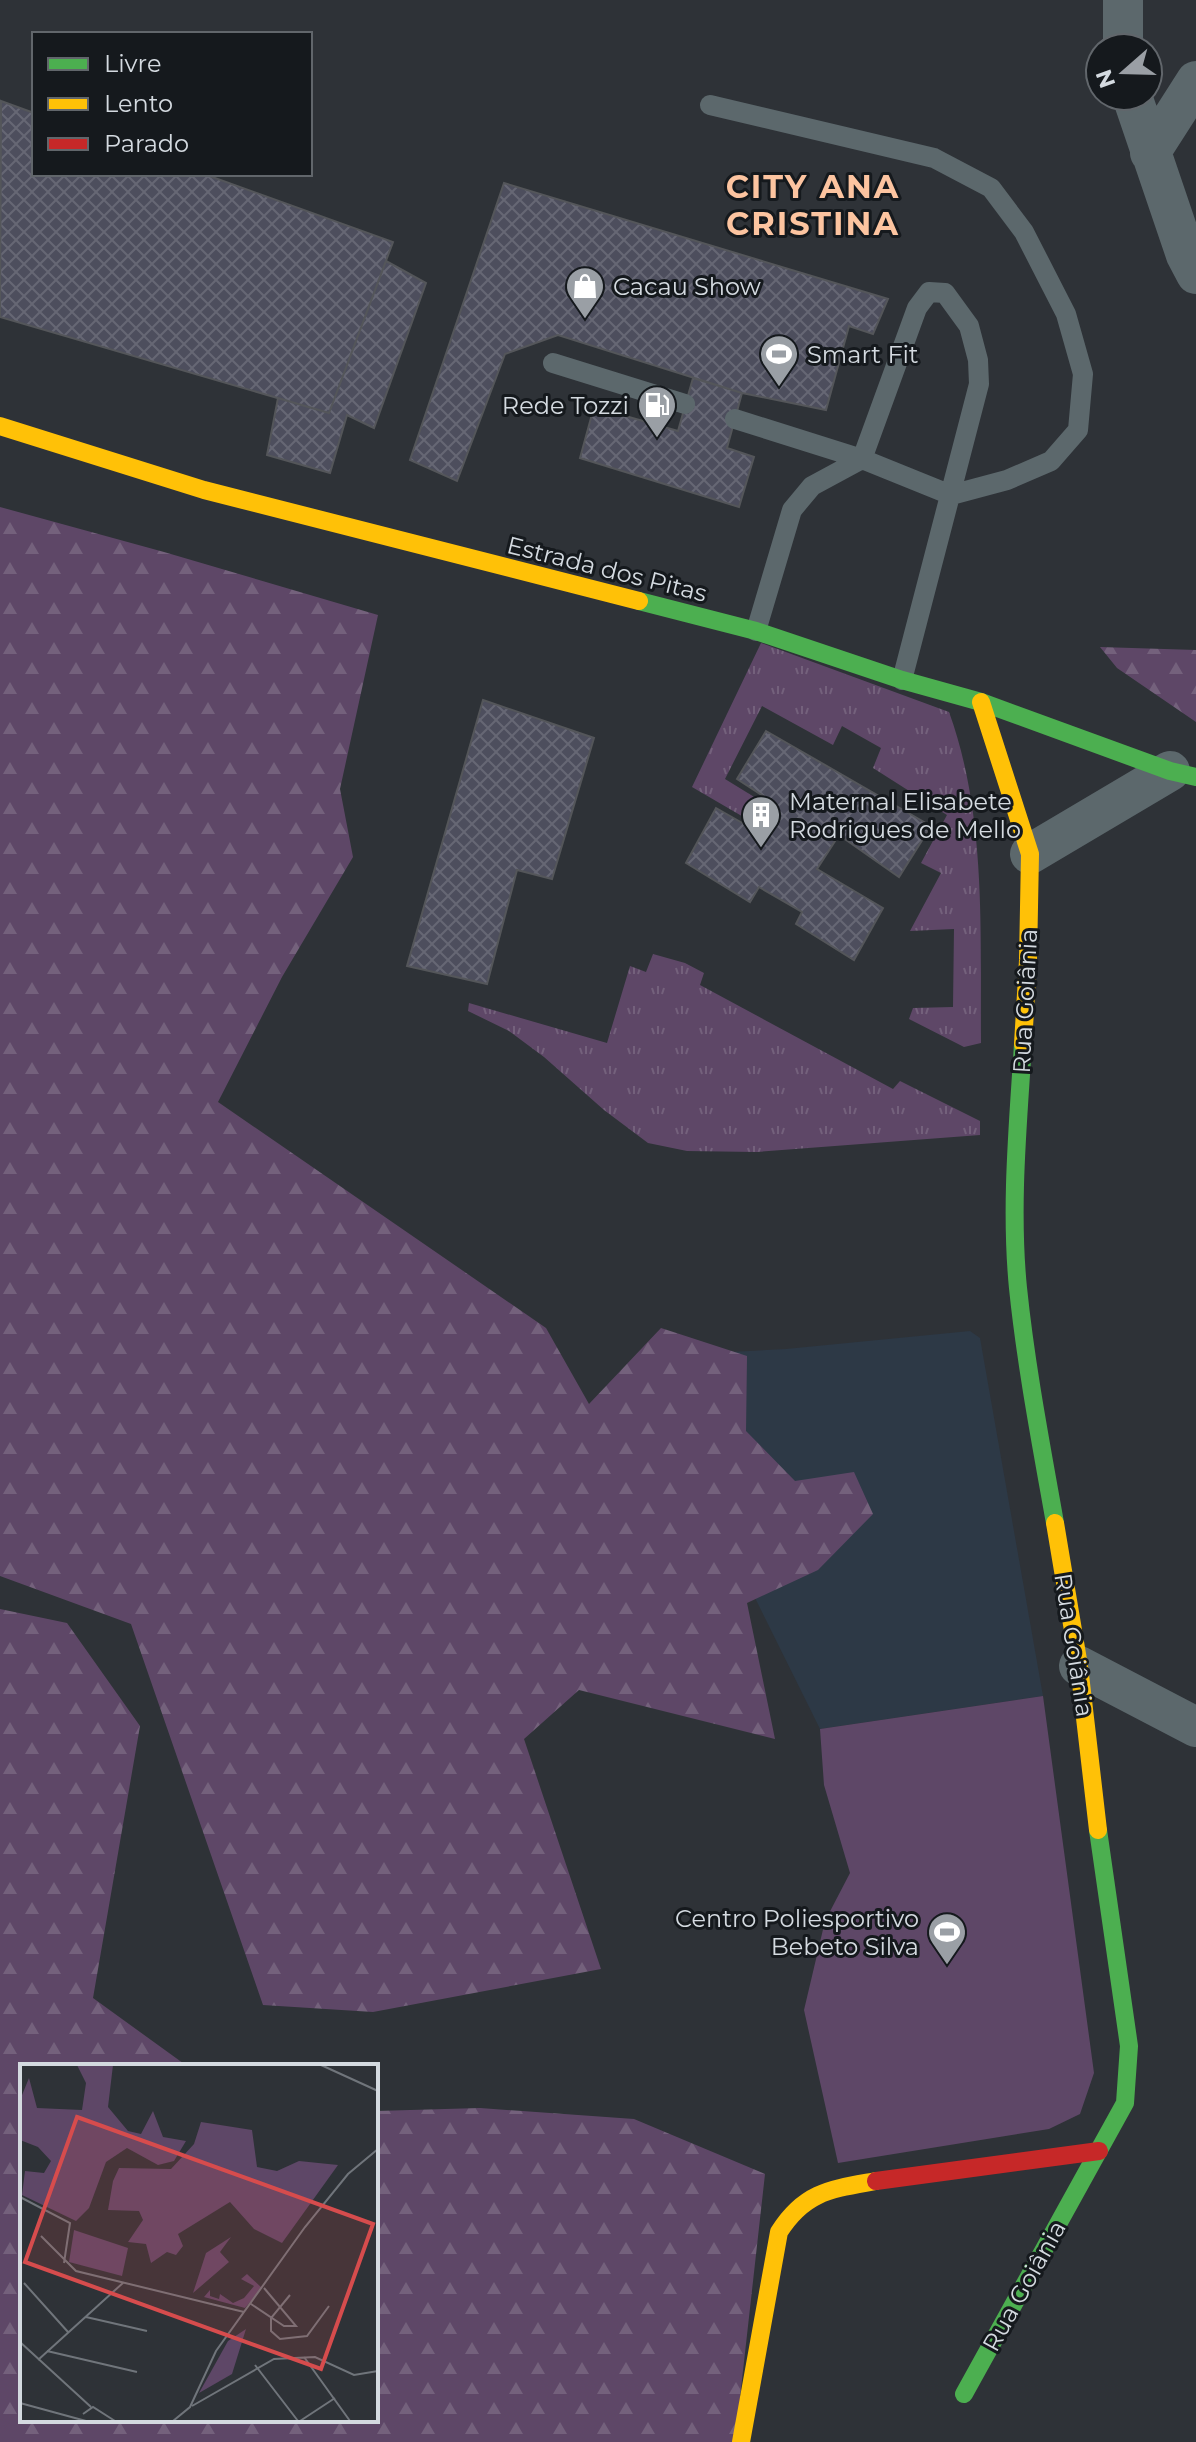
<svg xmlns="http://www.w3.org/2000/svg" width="1196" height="2442" font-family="Montserrat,sans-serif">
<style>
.built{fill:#2d3946}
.grass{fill:url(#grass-tufts)}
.forest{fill:url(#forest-firs)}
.pitch{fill:#5e4767}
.building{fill:url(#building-cross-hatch);stroke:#54565a;stroke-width:2}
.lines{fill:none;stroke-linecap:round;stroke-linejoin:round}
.lane{stroke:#5c686c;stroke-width:20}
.street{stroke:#5c686c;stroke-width:40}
.fast{stroke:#4caf50;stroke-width:18}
.slow{stroke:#ffc107;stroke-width:18}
.jam{stroke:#c62828;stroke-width:18}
.labels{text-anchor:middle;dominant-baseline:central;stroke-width:6;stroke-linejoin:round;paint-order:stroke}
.poi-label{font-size:24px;fill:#d4dae0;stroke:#15191d;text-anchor:start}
.street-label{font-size:24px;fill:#d4dae0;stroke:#15191d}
.district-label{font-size:32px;font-weight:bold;letter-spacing:2px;fill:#fcc4a0;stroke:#15191d}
.inset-road{fill:none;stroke:#70757b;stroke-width:2}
.view{fill:#d64c4d;fill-opacity:0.15;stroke:#d64c4d;stroke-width:4}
.inset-edge{fill:none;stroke:#d4dae0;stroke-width:4}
</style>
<defs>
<pattern id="grass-tufts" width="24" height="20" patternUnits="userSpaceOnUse" patternTransform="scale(2)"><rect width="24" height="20" fill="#5e4767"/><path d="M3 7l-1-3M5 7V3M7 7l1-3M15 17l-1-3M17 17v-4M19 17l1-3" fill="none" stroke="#74617c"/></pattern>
<pattern id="forest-firs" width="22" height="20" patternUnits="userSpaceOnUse" patternTransform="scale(2)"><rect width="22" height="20" fill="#5e4767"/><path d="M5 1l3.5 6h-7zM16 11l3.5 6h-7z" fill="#74617c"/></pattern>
<pattern id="building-cross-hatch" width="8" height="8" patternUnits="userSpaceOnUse" patternTransform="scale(2)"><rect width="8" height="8" fill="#4d4e5d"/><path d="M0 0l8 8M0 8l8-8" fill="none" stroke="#666774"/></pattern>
</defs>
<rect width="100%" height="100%" fill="#2e3237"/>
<path class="built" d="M970,1331L980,1338L1043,1696L820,1729L646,1378L650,1356L786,1349Z"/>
<path class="grass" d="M761,643L949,712C987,817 980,934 981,1043L964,1047L909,1019L913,1008L953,1007L954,929L910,931L941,873L921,863L947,815L873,768L881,748L842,726L833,745L762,706L725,779L764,803L752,822L692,787Z
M653,954L685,963L704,973L700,985L893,1089L900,1081L980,1121V1135L757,1152L687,1151L648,1143L604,1110L544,1057L509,1031L468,1011L469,1003L607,1043L630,966L646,972Z"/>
<path class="forest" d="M0,507L164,552L378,615L340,789L353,857L282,977L218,1102L546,1328L589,1404L661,1328L747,1356L746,1431L795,1481L854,1472L873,1514L818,1570L747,1603L775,1739L579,1690L524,1739L601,1969L373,2012L263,2005L131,1624L0,1576Z
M1100,647L1196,650V722L1117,668Z
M0,1609L67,1623L140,1726L93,1998L187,2066H22V2420H376V2111L480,2108L634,2119L765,2174L735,2442H0Z"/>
<path class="pitch" d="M1043,1696L1094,2073L1080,2114L1049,2129L838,2163L804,2010L825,1921L850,1873L824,1785L820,1729Z"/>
<path class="building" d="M1,101L34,113V174H204L393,242L329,413L0,317Z
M504,183L888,299L873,334L849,326L826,410L742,393L558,335L505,354L457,481L410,460Z
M386,261L426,283L374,428L347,415L330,473L267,455L278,398L329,413Z
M693,378L742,393L727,448L754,457L739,507L580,458L594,407L678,431Z
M483,700L594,738L552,879L517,870L487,984L407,966Z
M766,731L931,826L899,877L839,835L817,869L883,908L854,960L796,924L802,912L759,887L750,902L686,863L716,808L760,833L777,805L737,779Z"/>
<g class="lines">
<path class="lane" d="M710,105L934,158L991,188L1024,232L1066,314L1083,374L1078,430L1051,461L1007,480L951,495L862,459L735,419
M553,363L685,404
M756,631L792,510L812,486L862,459L917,308L929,292L945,293L969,326L978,360L979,384L902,680"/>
<path class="street" d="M1123,48V0
M1132,96L1186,255L1196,274
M1150,153L1196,81
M1030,854L1170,771
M1079,1666L1196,1727"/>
<path class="fast" d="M639,601L756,631L902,680L981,702L1170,771L1196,777
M1023,1044C1018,1125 1010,1207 1018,1288C1026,1366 1041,1444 1055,1523
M964,2394L1125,2103L1129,2046L1098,1830"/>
<path class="slow" d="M0,426L204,490L639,601
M981,702L1030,854L1028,960L1023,1044
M1055,1523L1079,1666L1098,1830
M741,2442L779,2232C805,2191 832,2189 876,2181"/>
<path class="jam" d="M876,2181L1099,2151"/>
</g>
<defs>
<g id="shop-pin" transform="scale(2)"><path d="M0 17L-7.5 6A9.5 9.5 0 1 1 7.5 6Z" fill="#9a9fa5" stroke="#15191d"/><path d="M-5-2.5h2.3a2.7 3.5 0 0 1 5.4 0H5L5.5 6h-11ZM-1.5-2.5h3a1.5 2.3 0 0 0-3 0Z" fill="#fff"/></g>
<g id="stadium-pin" transform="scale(2)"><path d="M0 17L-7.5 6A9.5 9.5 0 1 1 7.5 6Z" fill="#9a9fa5" stroke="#15191d"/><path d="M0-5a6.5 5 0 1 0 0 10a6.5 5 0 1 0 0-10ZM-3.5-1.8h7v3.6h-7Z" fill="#fff"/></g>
<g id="fuel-pin" transform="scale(2)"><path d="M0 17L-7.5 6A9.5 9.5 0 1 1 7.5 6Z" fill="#9a9fa5" stroke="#15191d"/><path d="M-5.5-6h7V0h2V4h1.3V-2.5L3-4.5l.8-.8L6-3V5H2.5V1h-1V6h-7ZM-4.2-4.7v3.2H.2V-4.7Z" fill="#fff"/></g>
<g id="building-pin" transform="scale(2)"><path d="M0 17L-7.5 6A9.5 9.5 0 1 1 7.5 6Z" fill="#9a9fa5" stroke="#15191d"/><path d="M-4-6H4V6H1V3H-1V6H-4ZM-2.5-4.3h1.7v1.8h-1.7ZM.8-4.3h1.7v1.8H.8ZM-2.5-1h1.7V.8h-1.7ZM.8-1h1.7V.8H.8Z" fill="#fff"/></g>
</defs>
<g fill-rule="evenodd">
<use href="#shop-pin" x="585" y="286"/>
<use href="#stadium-pin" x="779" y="354"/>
<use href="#fuel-pin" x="657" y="405"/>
<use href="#building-pin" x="761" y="815"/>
<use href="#stadium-pin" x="947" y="1932"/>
</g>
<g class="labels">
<g class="poi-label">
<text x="613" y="286">Cacau Show</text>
<text x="807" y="354">Smart Fit</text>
<text x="629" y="405" text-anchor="end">Rede Tozzi</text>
<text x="789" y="801">Maternal Elisabete<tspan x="789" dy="28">Rodrigues de Mello</tspan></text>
<text x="919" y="1918" text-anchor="end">Centro Poliesportivo<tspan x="919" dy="28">Bebeto Silva</tspan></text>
</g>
<g class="street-label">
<text transform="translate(607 569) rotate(14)">Estrada dos Pitas</text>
<text transform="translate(1025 1001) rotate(-87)">Rua Goiânia</text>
<text transform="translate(1074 1645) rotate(81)">Rua Goiânia</text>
<text transform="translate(1024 2286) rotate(-61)">Rua Goiânia</text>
</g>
<g class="district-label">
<text x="813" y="186">CITY ANA<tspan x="813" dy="37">CRISTINA</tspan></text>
</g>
</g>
<g transform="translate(20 2064)">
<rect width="358" height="358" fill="#2e3237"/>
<path d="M211,173L200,188L209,198L173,229L186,189ZM227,210L242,224L225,244L184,233L190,226V232L199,235L200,230L213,239L224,234L234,222L221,215Z" fill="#5e4767"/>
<path d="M57,1H93L88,43L108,67L121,70L133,47L143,73L166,77L154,97L138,101L107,84L86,98L69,144L56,157L2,131L5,107L24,109L31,97L18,83L0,76V36L9,14L17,44L62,46L66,19ZM181,58L232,66L237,103L257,107L279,97L318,101L262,179L234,165L210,138L158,170L163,182L156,191L147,188L131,199L126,180L108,178L123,156L119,147L88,146L93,117L99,104L151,105L174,80ZM226,265L212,310L179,329L208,277Z" fill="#5e4767"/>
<path d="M54,166L108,184L102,212L49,198Z" fill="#5e4767"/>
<path class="inset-road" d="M301,1L358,27M0,133L50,159L44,199M21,172L56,207L224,248M4,219L48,268M270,231L251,254V267L260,275L287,272L309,242M231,240L264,262H276L244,224M66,253L127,267M0,278L71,343M27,287L117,308M284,293L330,357M18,296L104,218M235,301L278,357M0,339L66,357M172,342L254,295L295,293L334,311L358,307M63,350L73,343L95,357M153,357L170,343L196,287L285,163L328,110L358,85M280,357L315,334"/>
<path class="view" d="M57,53L353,160L301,305L5,198Z"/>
<rect width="358" height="358" class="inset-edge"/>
</g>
<rect x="32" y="32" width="280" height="144" fill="#15191d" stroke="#61666b" stroke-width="2"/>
<rect x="48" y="58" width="40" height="12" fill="#4caf50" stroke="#61666b" stroke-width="2"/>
<text x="104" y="72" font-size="24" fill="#d4dae0">Livre</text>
<rect x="48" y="98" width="40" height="12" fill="#ffc107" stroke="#61666b" stroke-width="2"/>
<text x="104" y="112" font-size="24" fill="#d4dae0">Lento</text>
<rect x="48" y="138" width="40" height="12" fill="#c62828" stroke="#61666b" stroke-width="2"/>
<text x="104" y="152" font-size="24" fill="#d4dae0">Parado</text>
<g transform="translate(1124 72) rotate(250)"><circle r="38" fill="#15191d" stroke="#61666b" stroke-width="2"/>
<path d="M0-6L14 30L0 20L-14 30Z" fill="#9a9fa5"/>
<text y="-12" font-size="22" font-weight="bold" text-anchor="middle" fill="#d4dae0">N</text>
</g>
</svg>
